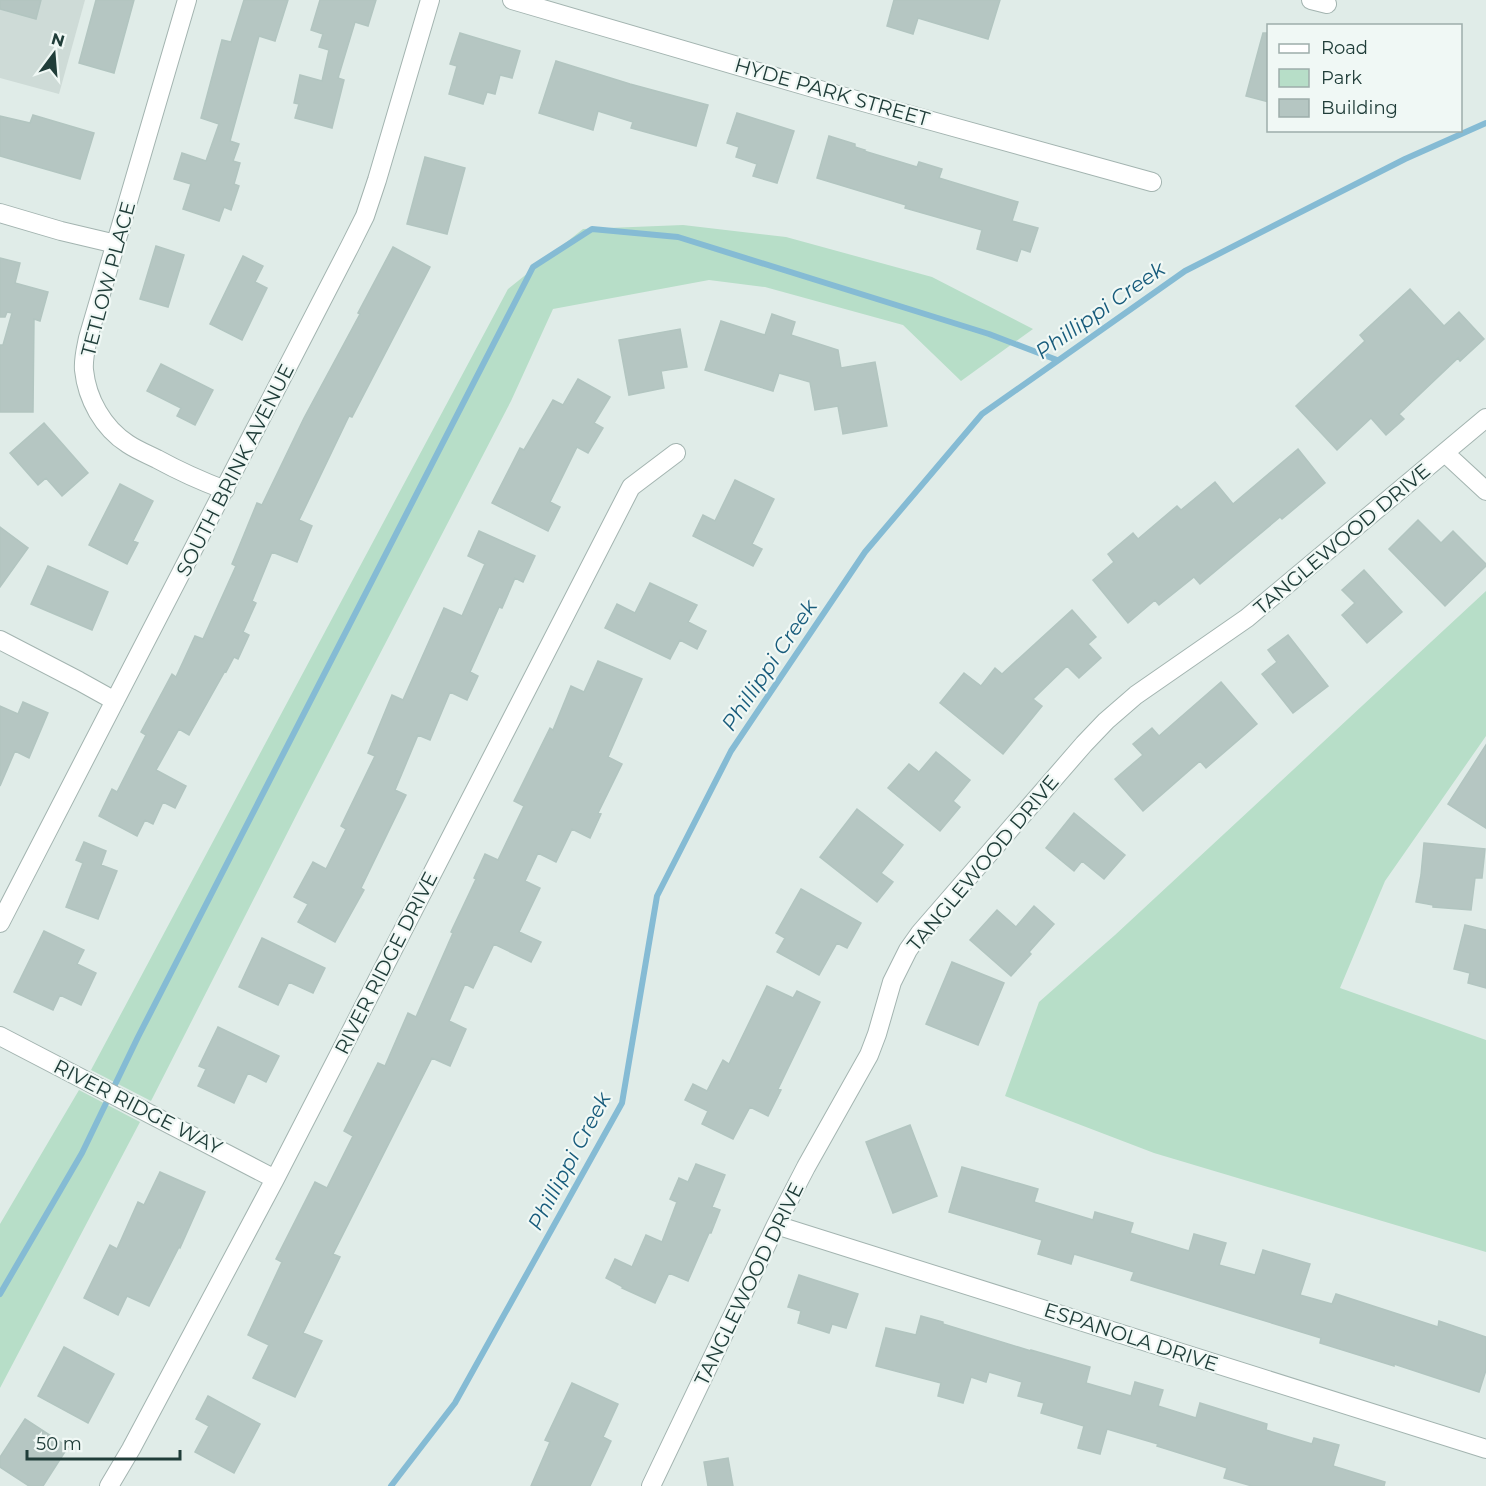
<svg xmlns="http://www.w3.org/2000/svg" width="1486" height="1486" font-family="Montserrat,sans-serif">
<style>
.built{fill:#cedbd7}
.green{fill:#b7dec8}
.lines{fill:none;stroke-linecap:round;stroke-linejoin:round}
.stream{stroke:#85bbd4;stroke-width:6}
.building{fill:#b5c6c2;stroke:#b2c5c0;stroke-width:1.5}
.minor-casing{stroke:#a3b4b0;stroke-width:20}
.minor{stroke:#fff;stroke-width:18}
.labels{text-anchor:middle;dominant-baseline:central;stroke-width:4.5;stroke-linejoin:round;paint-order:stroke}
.street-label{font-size:20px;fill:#203d39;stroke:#f0f8f5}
.water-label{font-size:21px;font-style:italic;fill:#175b7b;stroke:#f0f8f5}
</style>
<rect width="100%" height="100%" fill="#e0ece8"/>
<path class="built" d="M0,0H85L59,94L0,78Z"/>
<path class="green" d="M683,225L786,237L932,277L1033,329L961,381L903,325L765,287L709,280L553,309L511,401L300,808L151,1101L91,1070L508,289L583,229Z
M1486,591V736L1385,881L1340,988L1486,1040V1252L1154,1153L1005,1096L1039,1002L1115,935Z
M79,1090L140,1122L0,1388V1224Z"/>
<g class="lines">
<path class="stream" d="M0,1294L82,1153L138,1037L533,267L592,229L678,237L989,334L1057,360
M391,1486L455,1403L622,1103L657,896L731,751L865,552L982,414L1185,271L1405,159L1486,123"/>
</g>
<path class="building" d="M0,0H41L36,19L0,9Z
M96,0H134L114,73L79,63Z
M244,0H288L275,41L259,36L230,141L239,144L233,161L240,163L234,184L239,186L231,210L224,207L219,221L183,209L191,184L174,179L182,153L206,161L219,124L201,118L222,40L231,42Z
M320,0H376L368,26L355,22L338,78L344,80L332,128L295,118L299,104L294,103L300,75L322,81L329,50L319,47L323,34L311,30Z
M894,0H1000L988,39L918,18L913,34L887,26Z
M460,33L520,51L512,78L500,75L495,94L487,92L483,104L449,94L457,66L450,64Z
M1263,33H1269V102L1246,96Z
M556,61L630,84L708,105L696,146L631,128L633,122L598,111L593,130L539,113Z
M737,113L794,131L777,183L753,176L757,164L736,157L739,147L727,143Z
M33,115L94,133L80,179L0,156V116L30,123Z
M829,136L855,144V147L865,150L864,151L917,167L919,162L942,169L939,178L1018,202L1012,221L1038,228L1030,252L1021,249L1017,261L977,249L982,230L905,208L906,205L817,178Z
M425,157L465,168L447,234L407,224Z
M156,246L184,255L168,307L140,299Z
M393,247L430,267L352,417L349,416L299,520L312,526L297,562L272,552L252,601L256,603L243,632L249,635L238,659L234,657L226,672L225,671L189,735L179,729L156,770L186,786L175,808L163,802L153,824L145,820L137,836L99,816L112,789L117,792L146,735L141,732L172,674L176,677L195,636L203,639L236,566L232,564L257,503L262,505L304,418L360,314L358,313Z
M243,256L263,266L255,282L267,288L242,340L210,324Z
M0,258L20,263L15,283L48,292L40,321L34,319L33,412H0V345H3L12,313L7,312L5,317H0Z
M1410,289L1444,326L1459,312L1484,339L1460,361L1458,358L1399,414L1404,419L1386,435L1371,418L1337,450L1296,406L1365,341L1360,335Z
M772,314L795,322L791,335L838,350L841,368L875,362L887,426L843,434L838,406L815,410L810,382L779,373L773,391L705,370L721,321L765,335Z
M680,329L687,367L661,371L664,388L629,395L619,340Z
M161,364L213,390L195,425L177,416L181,408L147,391Z
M578,379L610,397L594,423L603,428L588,453L577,447L550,502L560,507L548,531L492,503L520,448L524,450L553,400L563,405Z
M44,423L88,473L62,496L46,478L38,485L10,453Z
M1298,449L1325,483L1282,519L1280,517L1200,584L1194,577L1159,605L1155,600L1128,623L1093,580L1114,562L1108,554L1133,533L1138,539L1177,506L1181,510L1215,482L1233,504Z
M735,480L774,499L752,544L762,549L753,566L693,536L703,515L715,521Z
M120,484L153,501L133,541L138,543L127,564L89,545Z
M1418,520L1441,543L1453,531L1486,564V566L1445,606L1389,549Z
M0,527L28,548L0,587Z
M479,531L535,556L523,582L515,578L502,608L499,607L470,672L478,676L467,700L450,692L430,740L418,735L395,790L406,795L361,888L364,890L335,942L298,922L308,904L294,897L313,862L326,869L346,829L341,826L375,756L368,753L392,695L403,700L444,608L462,616L485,564L468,556Z
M48,566L108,592L92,630L31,604Z
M1364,570L1402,612L1367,643L1342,615L1355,603L1342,590Z
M650,583L697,605L688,622L706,631L697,649L680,640L670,659L605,628L617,604L635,613Z
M1072,610L1096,637L1088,644L1101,658L1079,678L1067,666L1033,699L1042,706L1003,754L940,703L964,673L981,686L995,668L1002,674Z
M1288,635L1328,686L1293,713L1262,674L1277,662L1268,650Z
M598,661L642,679L608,757L622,764L598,813L601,814L590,838L572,829L556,862L538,853L525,881L540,888L519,932L541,942L531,962L494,944L473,988L465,984L449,1021L466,1029L450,1066L432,1058L333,1254L340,1257L303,1333L322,1341L295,1397L253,1378L269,1345L248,1335L282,1262L276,1259L315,1182L327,1188L353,1136L344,1131L378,1063L385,1066L408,1013L416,1017L453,933L451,932L476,879L474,878L485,854L498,860L524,806L514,801L550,728L553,730L571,686L584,692Z
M1221,682L1257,724L1206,768L1200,761L1143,811L1115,779L1143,755L1133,744L1152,728L1159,736Z
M23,702L48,713L29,758L15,751L0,786V706L18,714Z
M1486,745V828L1448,804Z
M936,752L970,780L953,801L960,807L940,831L888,788L909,764L919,772Z
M857,809L903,845L881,873L893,882L877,902L820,857Z
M1074,813L1125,855L1104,879L1082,861L1074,871L1046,848Z
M84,842L106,851L101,865L117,871L98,919L66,907L83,863L76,860Z
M1424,843L1485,849L1482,878H1475L1471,910L1433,907V905L1416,902L1421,875Z
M801,889L861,923L847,948L837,943L819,975L777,952L785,938L776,933Z
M1034,906L1054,924L1029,952L1031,954L1011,976L970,940L997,910L1016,927Z
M1465,925L1486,930V988L1468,983L1470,973L1454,969Z
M44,931L84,950L77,964L96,973L81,1005L60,995L53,1010L14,992Z
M262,938L325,968L313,993L289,982L278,1005L239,987Z
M952,962L1004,983L978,1045L926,1024Z
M767,986L793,998L797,991L820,1002L778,1089L781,1090L768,1116L750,1107L733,1139L702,1124L708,1111L685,1100L693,1084L707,1091L723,1060L729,1064Z
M218,1027L279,1056L266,1082L248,1073L234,1103L198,1086L206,1069L199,1066Z
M910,1125L937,1196L893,1213L866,1142Z
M696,1164L725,1175L712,1207L720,1210L711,1233H709L688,1281L669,1273L655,1303L622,1288L623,1287L606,1278L615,1259L632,1267L646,1235L662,1242L677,1202L670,1199L679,1178L688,1182Z
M962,1167L1038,1189L1034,1202L1093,1220L1095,1212L1133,1223L1130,1233L1189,1251L1194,1234L1226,1243L1219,1265L1255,1275L1263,1250L1310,1264L1300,1295L1332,1304L1336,1294L1438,1327L1439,1321L1486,1337V1370L1479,1392L1394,1364V1366L1320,1343L1321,1338L1131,1280L1134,1272L1074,1254L1071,1264L1038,1254L1042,1240L949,1212Z
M160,1172L205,1192L180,1248L179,1247L149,1306L127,1296L118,1315L84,1298L110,1245L117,1249L138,1202L144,1205Z
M799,1275L858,1294L846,1328L832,1324L829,1333L798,1323L801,1311L788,1307Z
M921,1316L943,1322V1324L1031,1351V1350L1090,1367L1086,1383L1131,1396L1135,1382L1163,1390L1158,1406L1196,1418L1200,1403L1267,1424L1266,1430L1312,1444L1314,1438L1339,1445L1333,1466L1385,1482L1384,1486H1252L1224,1478L1227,1468L1157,1446L1158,1444L1107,1429L1100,1454L1078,1448L1084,1426L1041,1413L1044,1403L1018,1396L1022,1382L989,1372L986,1382L971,1377L963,1403L938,1396L941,1383L876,1366L886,1328L916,1335Z
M64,1347L114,1374L88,1423L38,1396Z
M572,1383L618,1404L603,1437L611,1441L590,1486H531L550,1442L545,1440Z
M208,1396L260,1424L234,1473L195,1452L209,1426L196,1419Z
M25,1419L68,1447L43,1486H29L0,1467V1457Z
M728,1458L733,1486H708L704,1462Z"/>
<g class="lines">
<g class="minor-casing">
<path id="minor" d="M187,0L88,338C86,348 83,359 84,370C87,399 103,428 128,444C137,450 147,454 157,459C179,471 201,481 225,490
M512,0L827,92L1152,182
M1311,0L1327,4
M0,213L61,231L116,244
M1445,453L1486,491
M0,640L79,681L115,701
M0,923L350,246L365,216L377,180L430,0
M0,1036L275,1179
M776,1225L1486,1449
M109,1486L131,1449L275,1179L631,487L676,453
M651,1486L776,1225L806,1167L869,1055L877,1034L892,982L908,950L920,933L1084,744L1106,721L1136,695L1247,618L1486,418"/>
</g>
<use href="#minor" class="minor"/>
</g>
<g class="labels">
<g class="street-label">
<text transform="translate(832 92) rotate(16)">HYDE PARK STREET</text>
<text transform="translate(108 279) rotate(-75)">TETLOW PLACE</text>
<text transform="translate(235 470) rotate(-63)">SOUTH BRINK AVENUE</text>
<text transform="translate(1342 539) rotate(-40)">TANGLEWOOD DRIVE</text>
<text transform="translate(983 863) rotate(-50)">TANGLEWOOD DRIVE</text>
<text transform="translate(386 963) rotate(-63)">RIVER RIDGE DRIVE</text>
<text transform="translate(138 1107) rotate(27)">RIVER RIDGE WAY</text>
<text transform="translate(749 1284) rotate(-64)">TANGLEWOOD DRIVE</text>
<text transform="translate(1131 1337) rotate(18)">ESPANOLA DRIVE</text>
</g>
<g class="water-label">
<text transform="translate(1100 310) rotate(-35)">Phillippi Creek</text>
<text transform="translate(769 665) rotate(-56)">Phillippi Creek</text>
<text transform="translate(569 1161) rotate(-62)">Phillippi Creek</text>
</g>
</g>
<rect x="1267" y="24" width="195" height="108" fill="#f0f8f5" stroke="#9dadaa" stroke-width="1.5"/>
<rect x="1279" y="44" width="30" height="9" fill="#ffffff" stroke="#9dadaa" stroke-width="1.5"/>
<text x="1321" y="54" font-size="18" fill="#203d39">Road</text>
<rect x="1279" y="69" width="30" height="18" fill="#b7dec8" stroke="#9dadaa" stroke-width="1.5"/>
<text x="1321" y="84" font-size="18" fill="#203d39">Park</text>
<rect x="1279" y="99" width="30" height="18" fill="#b5c6c2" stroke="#9dadaa" stroke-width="1.5"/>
<text x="1321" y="114" font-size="18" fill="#203d39">Building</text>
<g transform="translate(54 54) rotate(16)" stroke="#f0f8f5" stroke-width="4.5" paint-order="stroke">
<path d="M0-4.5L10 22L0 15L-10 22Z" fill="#203d39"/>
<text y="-9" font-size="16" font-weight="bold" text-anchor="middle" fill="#203d39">N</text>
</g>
<path d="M27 1450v9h153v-9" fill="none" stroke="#203d39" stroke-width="3"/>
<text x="36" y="1450" font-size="18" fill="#203d39" stroke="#f0f8f5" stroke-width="4.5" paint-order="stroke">50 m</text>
</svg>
